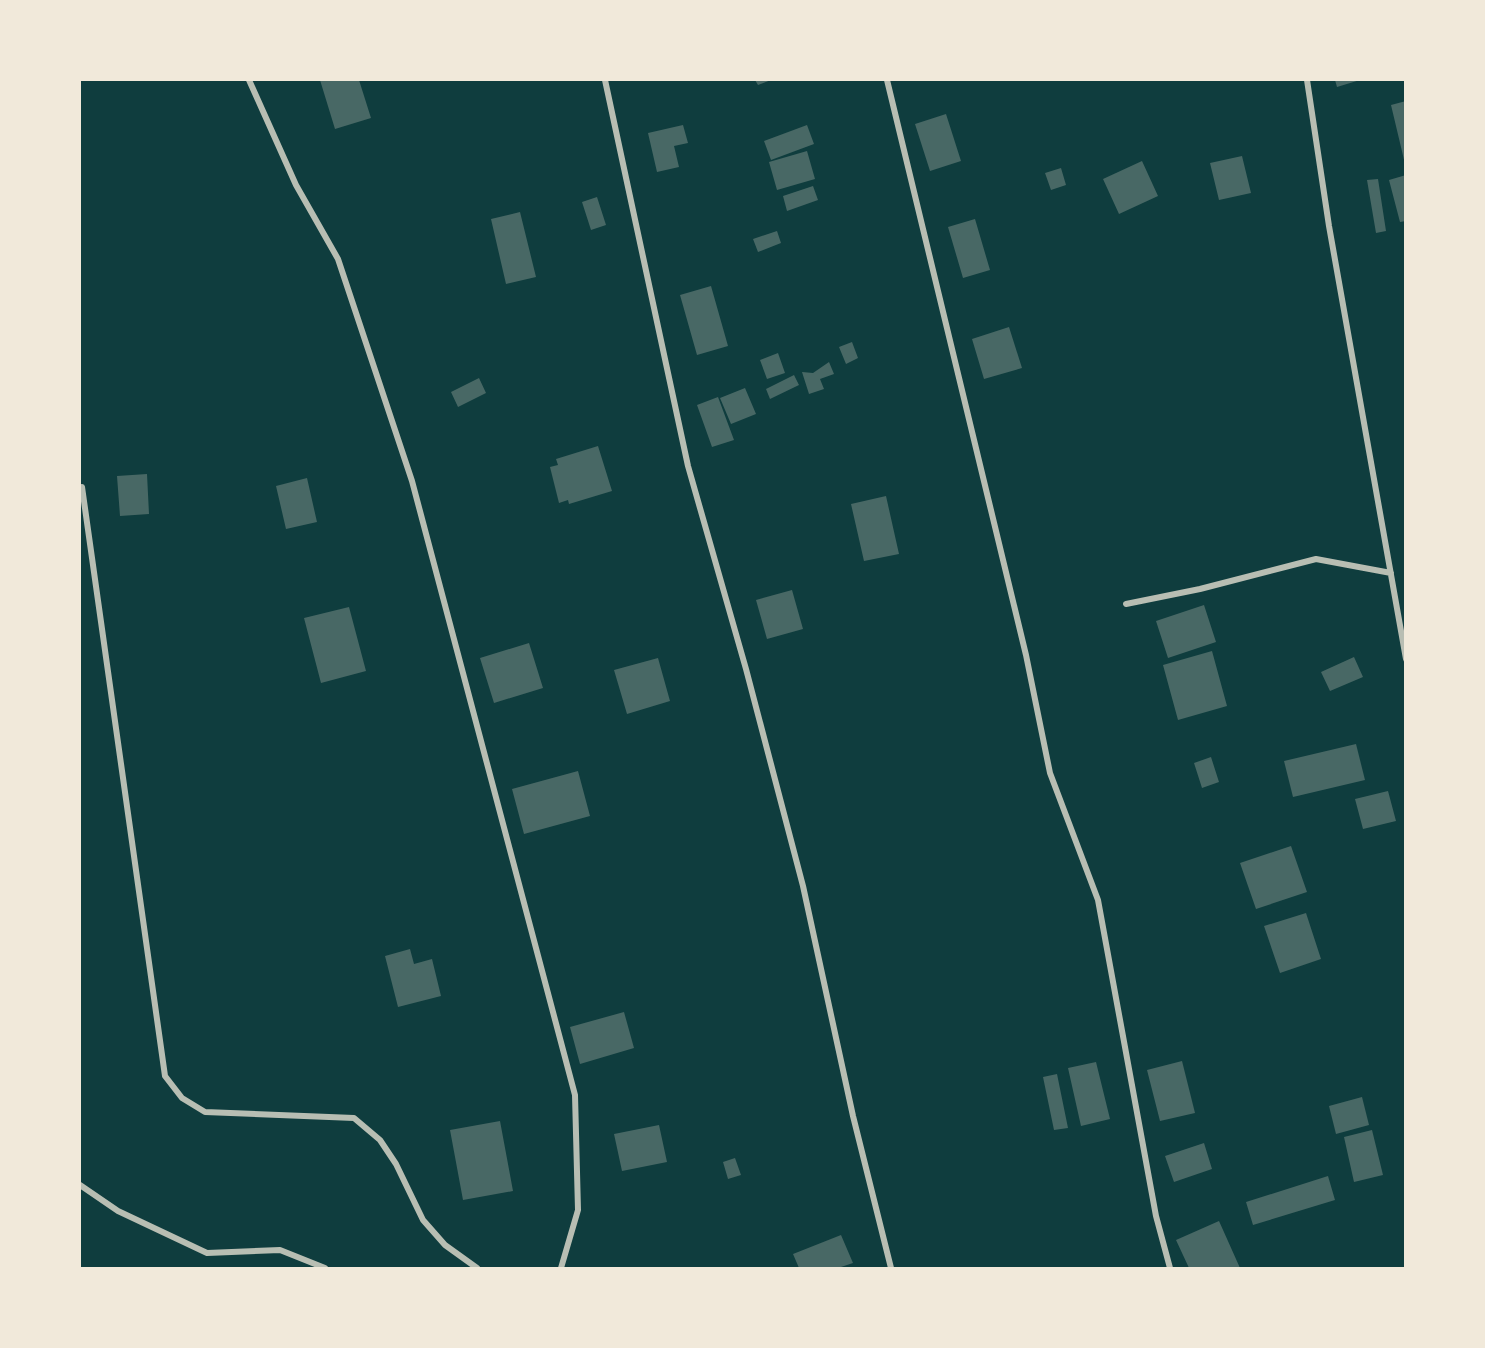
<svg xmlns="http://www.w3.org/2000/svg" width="1485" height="1348" font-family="Commissioner,sans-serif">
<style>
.building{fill:#486865}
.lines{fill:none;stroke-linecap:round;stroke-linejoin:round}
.minor{stroke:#b8beb3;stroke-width:6}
</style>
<rect width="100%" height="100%" fill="#0f3d3e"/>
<path class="building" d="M320,80H359L371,118L335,129Z
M755,80H771L758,85Z
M1335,80H1360L1337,87Z
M1406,101V164H1405L1391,105Z
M946,114L961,161L930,171L915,124Z
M683,125L688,143L674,146L679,167L657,172L648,133Z
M807,125L814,144L771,160L764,141Z
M807,151L815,179L777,190L769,162Z
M1242,156L1251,193L1219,200L1210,163Z
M1142,161L1158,196L1119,214L1103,179Z
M1061,168L1066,185L1051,190L1045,173Z
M1406,175V221L1400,222L1389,180Z
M1378,179L1386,231L1376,233L1367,180Z
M813,186L818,200L787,211L783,196Z
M597,197L606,225L591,230L582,202Z
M520,212L536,277L506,284L491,219Z
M975,219L990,270L963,278L948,227Z
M777,231L781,243L758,252L753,239Z
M711,286L728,346L697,355L680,295Z
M1009,327L1022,368L984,379L972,339Z
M852,342L858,358L846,364L839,347Z
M778,353L785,373L767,379L760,360Z
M829,362L834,374L820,379L824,389L809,394L802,372L813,373Z
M794,375L799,385L770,399L766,389Z
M479,378L486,393L458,407L451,392Z
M745,388L756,414L731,424L720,398Z
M718,397L734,440L712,447L697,405Z
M598,446L612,491L569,504L568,500L559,503L550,467L558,465L556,459Z
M147,474L149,514L120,516L117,476Z
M307,478L317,522L286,529L276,486Z
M886,496L899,554L864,561L851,504Z
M792,590L803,629L767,639L756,600Z
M1204,605L1216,642L1168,658L1156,621Z
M349,607L366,671L321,683L304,618Z
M529,643L543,688L494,703L480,658Z
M1212,651L1227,706L1178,720L1163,665Z
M1354,657L1363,677L1330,691L1321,672Z
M658,658L670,701L627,714L614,670Z
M1356,744L1365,780L1293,797L1284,761Z
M1211,757L1219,782L1202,788L1194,763Z
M578,771L590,816L524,834L512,789Z
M1388,791L1396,821L1363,829L1355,799Z
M1291,846L1307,892L1256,909L1240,863Z
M1306,913L1321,959L1280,973L1264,926Z
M410,949L414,964L432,959L441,996L398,1007L385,956Z
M624,1012L634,1048L580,1064L570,1027Z
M1182,1061L1195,1113L1160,1121L1147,1070Z
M1096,1062L1110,1119L1081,1126L1068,1068Z
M1057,1074L1068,1128L1054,1130L1043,1077Z
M1362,1097L1369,1125L1336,1134L1329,1106Z
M500,1121L513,1191L463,1200L450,1130Z
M659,1125L667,1162L622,1171L614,1134Z
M1372,1130L1383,1175L1354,1182L1344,1137Z
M1204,1143L1212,1169L1174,1182L1165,1156Z
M735,1158L741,1175L728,1179L723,1162Z
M1328,1176L1335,1200L1253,1225L1246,1202Z
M1219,1221L1240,1268H1189L1176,1240Z
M841,1235L853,1263L838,1268H799L793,1254Z"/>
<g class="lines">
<path class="minor" d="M249,80L296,185L338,259L412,481L575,1095L578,1210L561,1268
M605,80L688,466L746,669L803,886L853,1116L891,1268
M887,80L1026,655L1050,773L1098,900L1156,1216L1170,1268
M1307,80L1329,226L1406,659
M82,487L165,1076L182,1098L205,1112L354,1118L380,1140L396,1164L423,1220L445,1245L477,1268
M1126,604L1200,589L1316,559L1391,573
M80,1185L118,1211L207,1253L280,1250L325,1268"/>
</g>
<rect width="1485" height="1348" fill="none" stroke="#f1e9da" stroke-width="162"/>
</svg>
